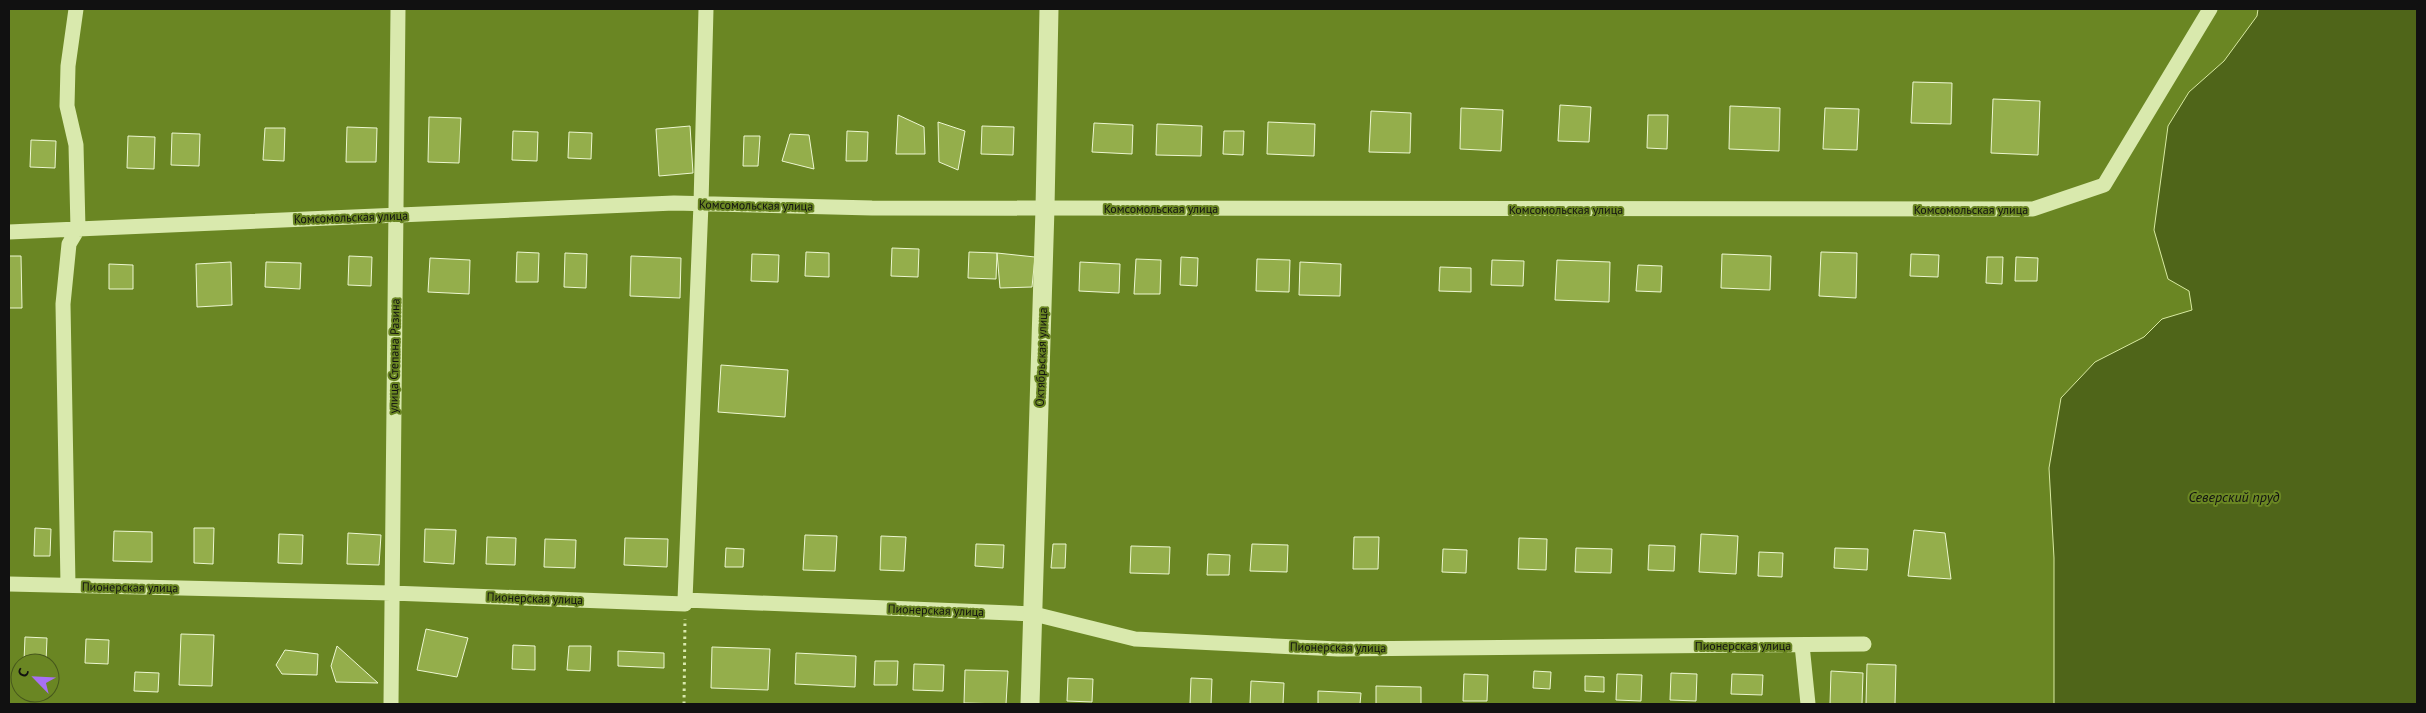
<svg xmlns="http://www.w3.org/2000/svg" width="2426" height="713" font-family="'PT Sans',sans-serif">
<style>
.water{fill:#4f6519;stroke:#d8eaa1}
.building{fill:#94ae4b;stroke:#edf7d1}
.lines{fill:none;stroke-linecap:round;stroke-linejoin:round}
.path{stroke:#d9e9ad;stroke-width:3;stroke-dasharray:2.5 4;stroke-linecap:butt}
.minor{stroke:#d9e9ad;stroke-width:15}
.tertiary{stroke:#d9e9ad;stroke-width:19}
.labels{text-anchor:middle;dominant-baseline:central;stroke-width:4;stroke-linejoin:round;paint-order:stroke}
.street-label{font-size:12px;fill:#111;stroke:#6a8623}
.water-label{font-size:14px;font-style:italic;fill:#111;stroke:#6a8623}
</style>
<rect width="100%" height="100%" fill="#6a8623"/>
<path class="water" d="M2258,9H2417V704H2054V558L2049,468L2061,398L2095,362L2144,337L2162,319L2192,310L2189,291L2168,279L2154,230L2168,126L2189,92L2224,61L2257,16Z"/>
<path class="building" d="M1913,82L1952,83L1951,124L1911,123Z
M1993,99L2040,101L2038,155L1991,153Z
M1560,105L1591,107L1589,142L1558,141Z
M1730,106L1780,108L1779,151L1729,149Z
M1461,108L1503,110L1501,151L1460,149Z
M1825,108L1859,109L1857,150L1823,149Z
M1371,111L1411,113L1410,153L1369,152Z
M898,115L924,127L925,154H896Z
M1648,115H1668L1667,149L1647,148Z
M429,117L461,118L459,163L428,162Z
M938,122L965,131L958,170L939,162Z
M1268,122L1315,124L1314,156L1267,154Z
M1094,123L1133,125L1132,154L1092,152Z
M1157,124L1202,126L1201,156L1156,155Z
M690,126L693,173L659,176L656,129Z
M982,126L1014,127L1013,155L981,154Z
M347,127L377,128L376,162H346Z
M265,128H285L284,161L263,160Z
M513,131L538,132L537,161L512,160Z
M847,131L868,132L867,161H846Z
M1224,131H1244L1243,155L1223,154Z
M569,132L592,133L591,159L568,158Z
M172,133L200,134L199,166L171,165Z
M790,134L809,135L814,169L782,161Z
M128,136L155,137L154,169L127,168Z
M744,136H760L758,166H743Z
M31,140L56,141L55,168L30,167Z
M892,248L919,249L918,277L891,276Z
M517,252L539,253L538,282H516Z
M806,252L829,253V277L805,276Z
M969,252L997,253L996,279L968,278Z
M1821,252L1857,253L1856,298L1819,296Z
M565,253L587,254L586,288L564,287Z
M997,253L1035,257L1032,287L1000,288Z
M752,254L779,255L778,282L751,281Z
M1722,254L1771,256L1770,290L1721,288Z
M1911,254L1939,255L1938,277L1910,276Z
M9,256H21L22,308H9Z
M349,256L372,257L371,286L348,285Z
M631,256L681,258L680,298L630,296Z
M1181,257L1198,258L1197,286L1180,285Z
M1987,257H2003L2002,284L1986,283Z
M2016,257L2038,258L2037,281H2015Z
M430,258L470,260L469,294L428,292Z
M1136,259L1161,260L1160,294H1134Z
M1257,259L1290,260L1289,292L1256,291Z
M1492,260L1524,261L1523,286L1491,285Z
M1557,260L1610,262L1609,302L1555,300Z
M231,262L232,305L197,307L196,264Z
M266,262L301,263L300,289L265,287Z
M1080,262L1120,264L1119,293L1079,291Z
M1300,262L1341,264L1340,296L1299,295Z
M109,264L133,265V289H109Z
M1638,265L1662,266L1661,292L1636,291Z
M1440,267L1471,268V292L1439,291Z
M721,365L788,370L785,417L718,412Z
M35,528L51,529L50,556H34Z
M194,528H214L213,564L194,563Z
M425,529L456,530L454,564L424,562Z
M1914,530L1945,533L1951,579L1908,576Z
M114,531L152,532V562L113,561Z
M348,533L381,535L379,565L347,564Z
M279,534L303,535L302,564L278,563Z
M1701,534L1738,536L1736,574L1699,572Z
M805,535L837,536L835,571L803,570Z
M881,536L906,537L904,571L880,570Z
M487,537L516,538L515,565L486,564Z
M1354,537H1379L1378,569H1353Z
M625,538L668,539L667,567L624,565Z
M1519,538L1547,539L1546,570L1518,569Z
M545,539L576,540L575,568L544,567Z
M976,544L1004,545L1003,568L975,566Z
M1053,544H1066L1065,568H1051Z
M1252,544L1288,545L1287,572L1250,571Z
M1649,545L1675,546L1674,571L1648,570Z
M1131,546L1170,547L1169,574L1130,573Z
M726,548L744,549L743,567H725Z
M1576,548L1612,549L1611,573L1575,572Z
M1835,548L1868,549L1867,570L1834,568Z
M1443,549L1467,550L1466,573L1442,572Z
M1759,552L1783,553L1782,577L1758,576Z
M1208,554L1230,555L1229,575H1207Z
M426,629L468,638L457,677L417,670Z
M181,634L214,635L212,686L179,685Z
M25,637L47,638L46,662L24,661Z
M86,639L109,640L108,664L85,663Z
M513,645L535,646V670L512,669Z
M337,646L378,683L336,682L331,666Z
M569,646H591L590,671L567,670Z
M712,647L770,649L768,690L711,688Z
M285,650L318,654L317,675L282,674L276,665Z
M618,651L664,653V668L618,666Z
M796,653L856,656L855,687L795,684Z
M875,661H898L897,685H874Z
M914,664L944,665L943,691L913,690Z
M1867,664L1896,665L1895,704H1866Z
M965,670L1008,671L1006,704L964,703Z
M1534,671L1551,672L1550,689L1533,688Z
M1831,671L1863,673L1862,704H1830Z
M135,672L159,673L158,692L134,691Z
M1671,673L1697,674L1696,701L1670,700Z
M1464,674L1488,675L1487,701H1463Z
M1617,674L1642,675L1641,701L1616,700Z
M1732,674L1763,675L1762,695L1731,694Z
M1585,676L1604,677V692L1585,691Z
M1068,678L1093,679L1092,702L1067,701Z
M1191,678L1212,679L1211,704H1190Z
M1251,681L1284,683L1283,704H1250Z
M1376,686L1421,687V704H1376Z
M1318,691L1361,693L1360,704H1318Z"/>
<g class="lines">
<path class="path" d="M684,704L685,619"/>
<path class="minor" d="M9,232L674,203L872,208L2033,209L2104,185L2210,9
M9,584L391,593L685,604V600L1034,614L1135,639L1338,649L1864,644
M68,585L63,304L69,244L78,229L76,145L67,106L68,66L76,9
M685,600L701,204L706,9
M1802,645L1808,704
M391,704L398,9"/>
<path class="tertiary" d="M1030,704L1045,208L1049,9"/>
</g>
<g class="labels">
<g class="street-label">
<text transform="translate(756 205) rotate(1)">Комсомольская улица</text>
<text x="1161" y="208">Комсомольская улица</text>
<text x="1566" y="209">Комсомольская улица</text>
<text x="1971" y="209">Комсомольская улица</text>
<text transform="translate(351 217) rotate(-2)">Комсомольская улица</text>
<text transform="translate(394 356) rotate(-89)">улица Степана Разина</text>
<text transform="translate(1041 357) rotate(-88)">Октябрьская улица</text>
<text transform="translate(130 587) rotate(1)">Пионерская улица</text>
<text transform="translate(535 598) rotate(2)">Пионерская улица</text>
<text transform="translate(936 610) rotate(2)">Пионерская улица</text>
<text x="1743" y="645">Пионерская улица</text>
<text transform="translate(1338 647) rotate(1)">Пионерская улица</text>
</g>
<g class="water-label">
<text x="2234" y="497">Северский пруд</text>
</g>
</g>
<rect width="2426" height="713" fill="none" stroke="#111111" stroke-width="20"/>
<g transform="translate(35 678) rotate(294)"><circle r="24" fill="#6a8623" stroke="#46571c"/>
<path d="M0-4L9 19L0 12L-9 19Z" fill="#a870f4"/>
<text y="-8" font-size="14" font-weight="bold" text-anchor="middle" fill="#111111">С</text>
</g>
</svg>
